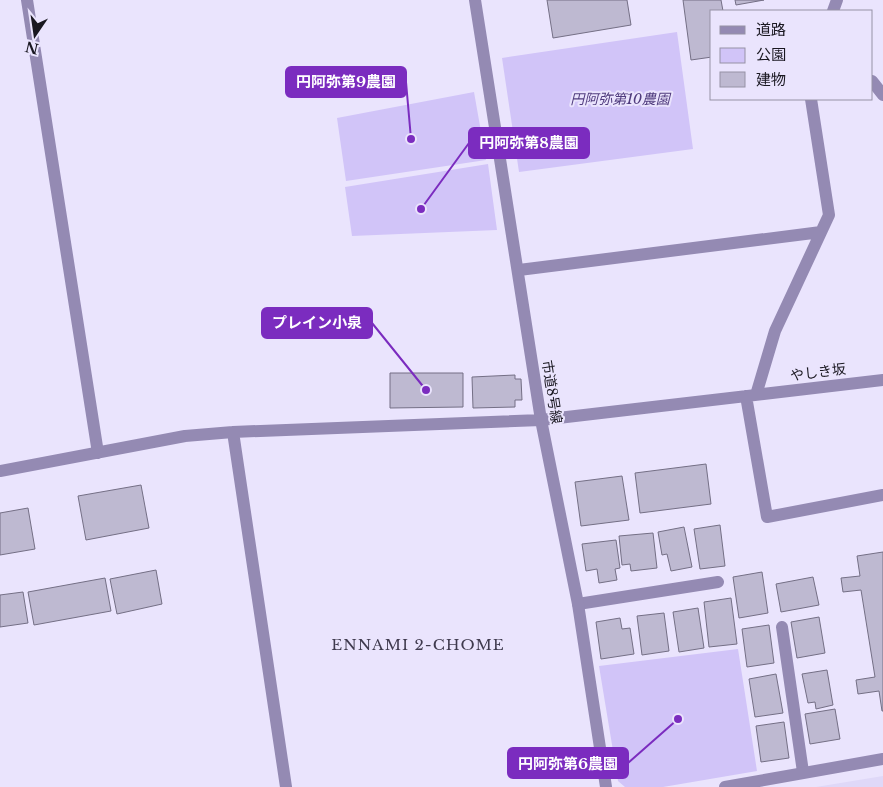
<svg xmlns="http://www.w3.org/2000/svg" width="883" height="787" font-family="'Libre Baskerville','Noto Sans JP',serif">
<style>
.built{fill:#dfd8f8}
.green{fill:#d1c4f8}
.building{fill:#beb9d1;stroke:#746f85}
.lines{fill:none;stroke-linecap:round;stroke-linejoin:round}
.service{stroke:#948ab3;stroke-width:12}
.minor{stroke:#948ab3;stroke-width:12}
.labels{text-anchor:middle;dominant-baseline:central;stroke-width:4;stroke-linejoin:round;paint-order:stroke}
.park-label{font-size:14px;font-style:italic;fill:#503c7e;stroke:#eae4fd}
.street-label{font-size:14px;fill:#191720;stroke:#eae4fd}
.neighbourhood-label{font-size:15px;letter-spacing:1px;fill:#3f3a4e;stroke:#eae4fd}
.leader{fill:none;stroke:#7b2cbf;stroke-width:2}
.callout-dot{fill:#7b2cbf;stroke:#eae4fd;stroke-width:2}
.callout{fill:#7b2cbf;stroke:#7b2cbf;stroke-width:2}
.callout-label{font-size:15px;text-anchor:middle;font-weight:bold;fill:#fff}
</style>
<rect width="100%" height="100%" fill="#eae4fd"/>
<path class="built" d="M883,776V787H816Z"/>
<path class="green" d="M677,32L693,149L519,172L502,58Z
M474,92L486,160L346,181L337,118Z
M488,164L497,230L352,236L345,187Z
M738,649L757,771L663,787H625L618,781L599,666Z"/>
<path class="building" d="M547,0H627L631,25L553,38Z
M683,0H721L723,11H712V57L691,60Z
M735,0H764L736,5Z
M390,373H463V407L390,408Z
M515,375V379H521L522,400H515V407L473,408L472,377Z
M706,464L711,504L640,513L635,473Z
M622,476L629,520L581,526L575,482Z
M141,485L149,528L86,540L78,496Z
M28,508L35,549L0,555V513Z
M720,525L725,566L700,569L694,529Z
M684,527L692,567L671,571L667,554L662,555L658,532Z
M653,533L657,568L631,571L630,564L622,565L619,536Z
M616,540L620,568L615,569L617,580L599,583L597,569L586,571L582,544Z
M883,552V711H882L879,691L858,694L856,680L875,677L861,590L843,592L841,578L860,576L857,556Z
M156,570L162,604L117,614L110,579Z
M762,572L768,613L739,618L733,577Z
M813,577L819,605L781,612L776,584Z
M105,578L111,611L34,625L28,592Z
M23,592L28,623L0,627V595Z
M731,598L737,644L709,647L704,602Z
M698,608L704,648L679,652L673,612Z
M664,613L669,651L642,655L637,616Z
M819,617L825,653L797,658L791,622Z
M620,618L622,629L630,628L634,654L601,659L596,622Z
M769,625L774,663L747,667L742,629Z
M827,670L833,705L816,709L815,702L808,703L802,674Z
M776,674L783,713L755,717L749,679Z
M835,709L840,739L810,744L805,714Z
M784,722L789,758L761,762L756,726Z"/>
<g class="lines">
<path class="service" d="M578,604L718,582
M782,627L803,772"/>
<path class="minor" d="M27,0L98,453
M475,0L541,420L578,604L606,787
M833,11L837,0
M872,81L883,95
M519,270L821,232
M756,395L775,331L829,215L811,99
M746,396L767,517L883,495
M233,432L286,787
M0,471L185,436L233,432L541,420L883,380
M725,787L883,759"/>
</g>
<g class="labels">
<g class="park-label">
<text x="620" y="99">円阿弥第10農園</text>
</g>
<g class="street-label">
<text transform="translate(818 372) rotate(-7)">やしき坂</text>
<text transform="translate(552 392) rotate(81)">市道8号線</text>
</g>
<g class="neighbourhood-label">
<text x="418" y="644">ENNAMI 2-CHOME</text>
</g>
</g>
<path class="leader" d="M411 139L406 82M421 209L469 143M426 390L372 323M678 719L628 763"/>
<g class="callout-dot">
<circle cx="411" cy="139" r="5"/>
<circle cx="421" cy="209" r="5"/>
<circle cx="426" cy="390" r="5"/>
<circle cx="678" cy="719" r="5"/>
</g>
<g class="callout">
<rect x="286" y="67" width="120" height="30" rx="5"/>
<rect x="469" y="128" width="120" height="30" rx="5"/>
<rect x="262" y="308" width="110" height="30" rx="5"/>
<rect x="508" y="748" width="120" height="30" rx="5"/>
</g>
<g class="callout-label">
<text x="346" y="87">円阿弥第9農園</text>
<text x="529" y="148">円阿弥第8農園</text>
<text x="317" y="328">プレイン小泉</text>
<text x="568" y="769">円阿弥第6農園</text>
</g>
<rect x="710" y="10" width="162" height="90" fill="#eae4fd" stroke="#9692a5"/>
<rect x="720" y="26" width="25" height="8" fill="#948ab3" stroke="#9692a5"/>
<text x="756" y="35" font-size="15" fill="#191720">道路</text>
<rect x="720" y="48" width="25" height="15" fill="#d1c4f8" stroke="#9692a5"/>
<text x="756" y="60" font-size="15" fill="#191720">公園</text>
<rect x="720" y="72" width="25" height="15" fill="#beb9d1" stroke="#9692a5"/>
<text x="756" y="85" font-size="15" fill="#191720">建物</text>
<g transform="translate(35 35) rotate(193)" stroke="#eae4fd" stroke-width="4" paint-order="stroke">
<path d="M0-4L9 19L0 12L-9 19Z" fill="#191720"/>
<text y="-8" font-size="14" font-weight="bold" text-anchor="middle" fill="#191720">N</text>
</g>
</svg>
